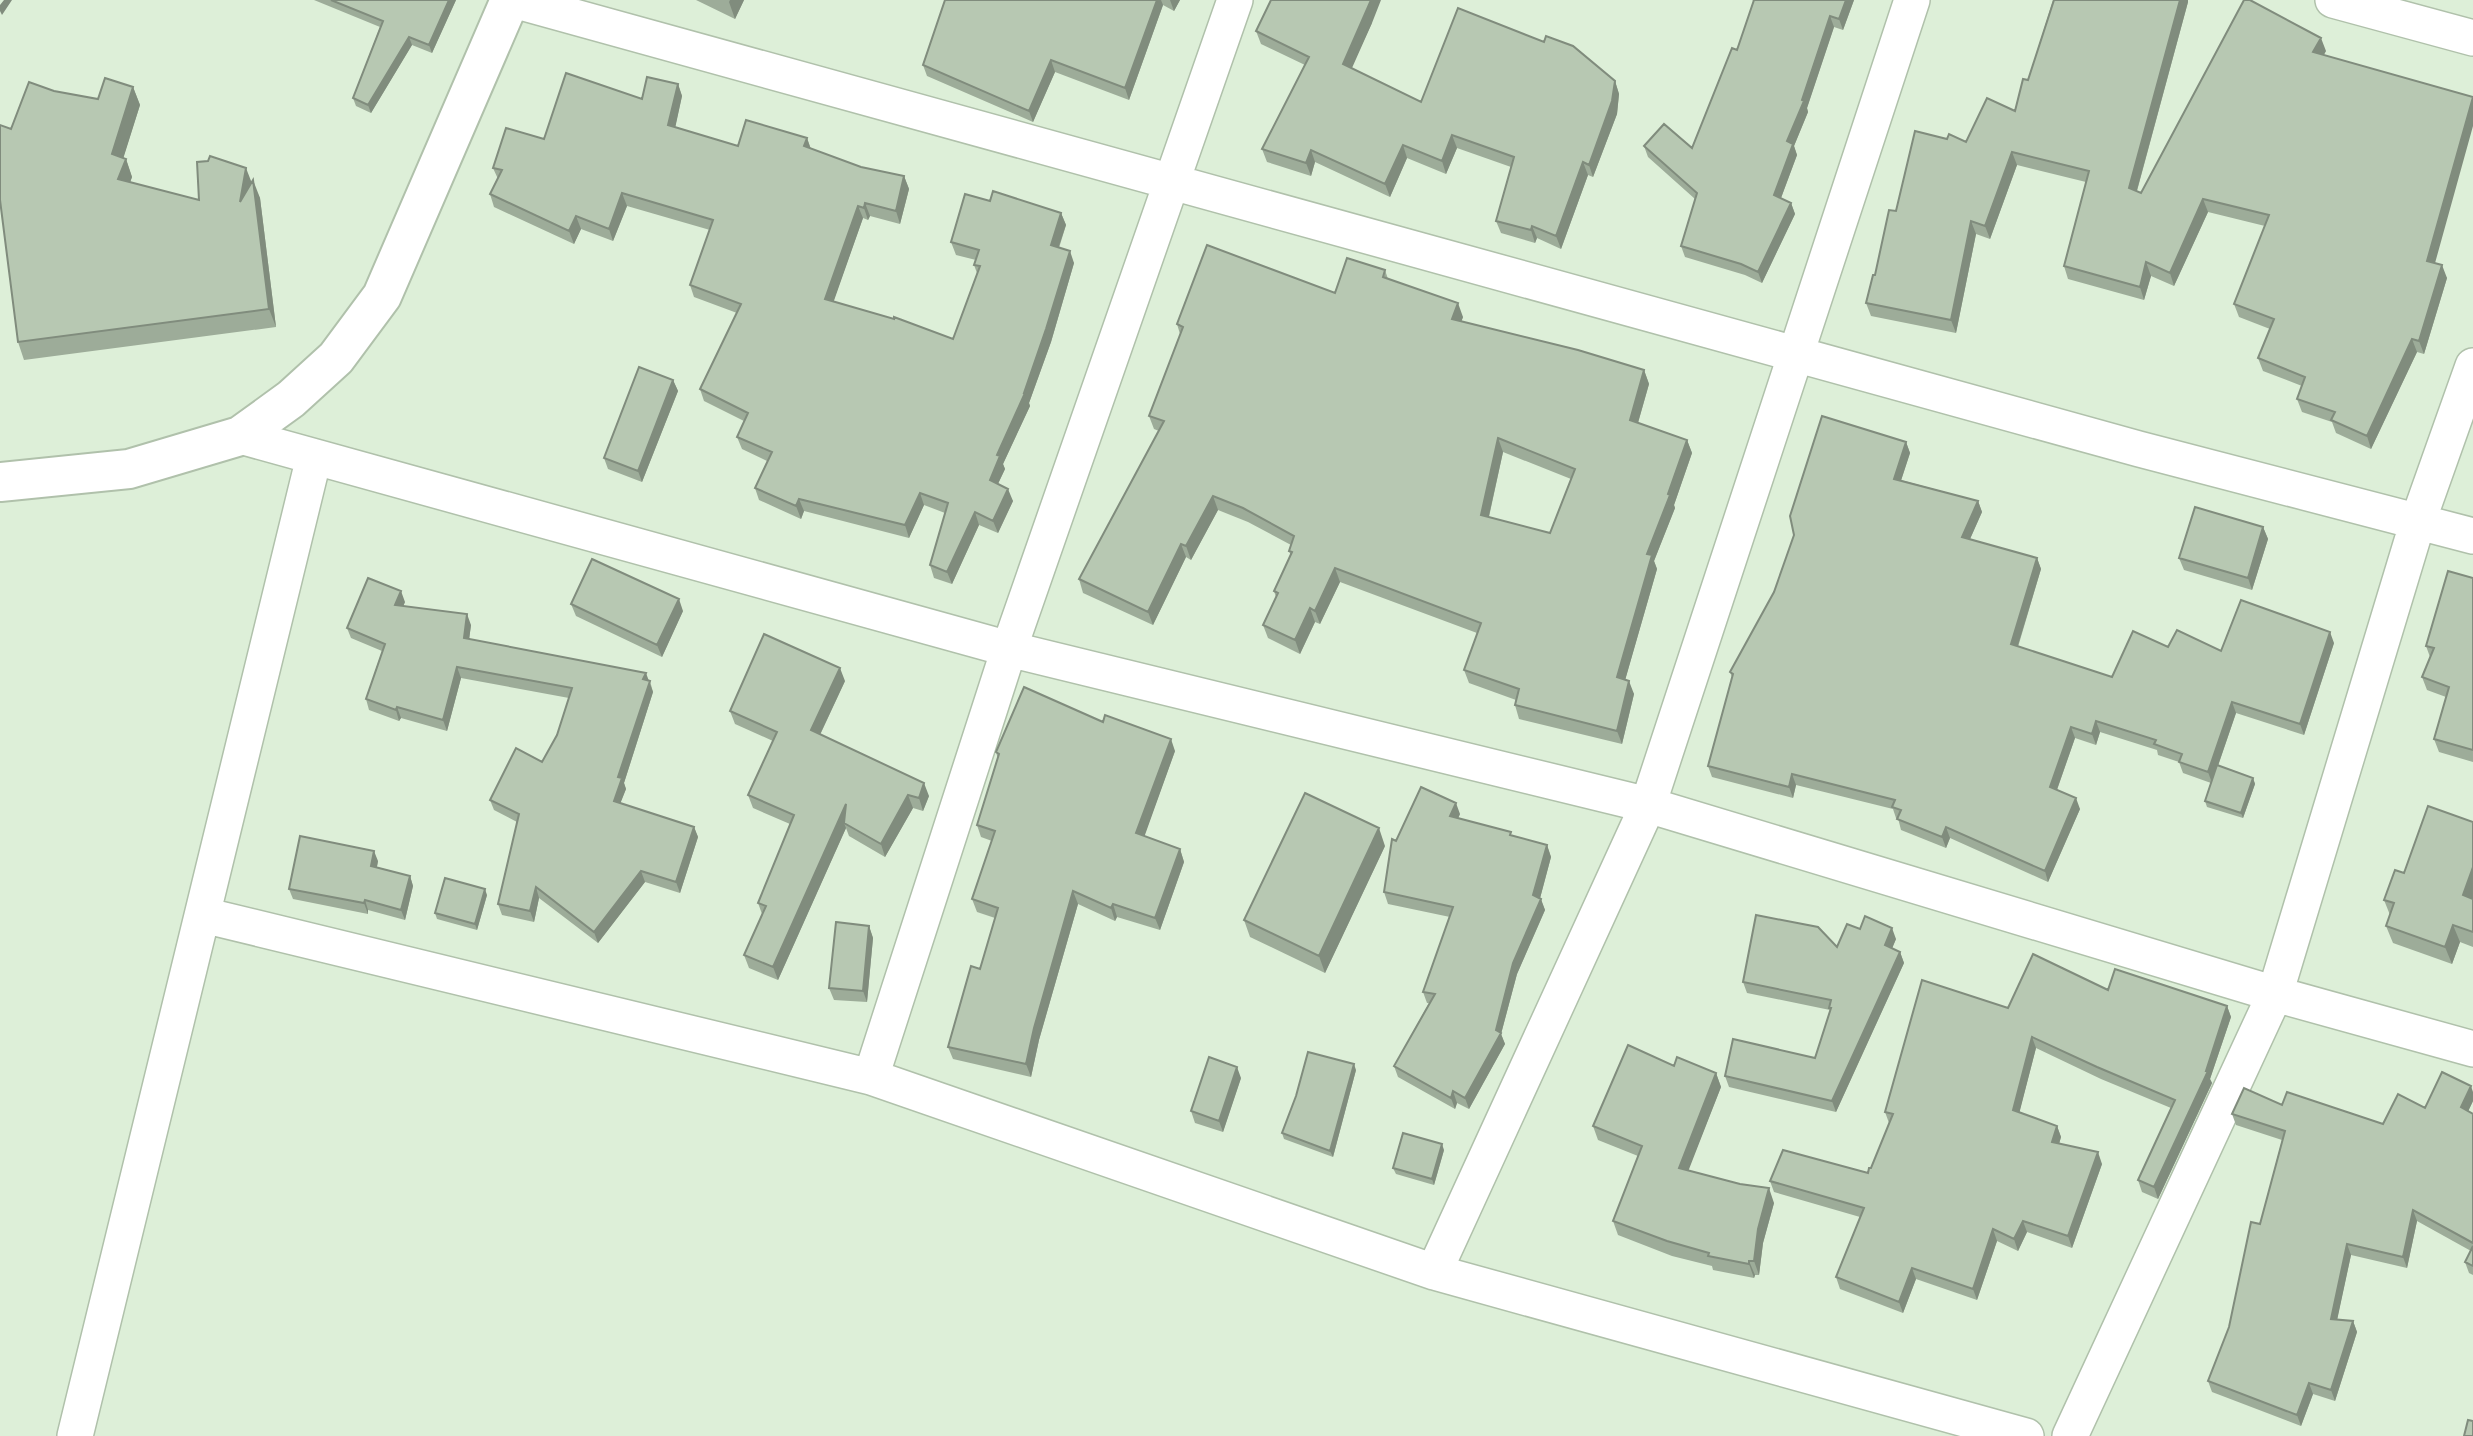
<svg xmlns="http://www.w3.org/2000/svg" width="2473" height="1436" font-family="'Asap Condensed',sans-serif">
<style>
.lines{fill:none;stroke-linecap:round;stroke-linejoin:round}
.minor-casing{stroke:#b0c1ab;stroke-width:38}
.tertiary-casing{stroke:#b0c1ab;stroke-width:42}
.minor{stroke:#fff;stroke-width:35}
.tertiary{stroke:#fff;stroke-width:38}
.wall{fill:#9dac99;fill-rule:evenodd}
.shaded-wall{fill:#808c7d}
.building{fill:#b7c8b2;stroke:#808c7d;stroke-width:2;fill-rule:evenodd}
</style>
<rect width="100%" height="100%" fill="#ddefd8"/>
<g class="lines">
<g class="minor-casing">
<path id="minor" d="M513,0L2139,449L2473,536
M2333,0L2473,38
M240,436L1009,649L1648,805L2275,994L2473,1049
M203,915L871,1077L1434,1272L2026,1436
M871,1077L1009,649L1235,0
M1434,1272L1648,805L1912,0
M75,1436L314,457
M2070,1436L2275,994L2418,521L2473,366"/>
</g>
<g class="tertiary-casing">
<path id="tertiary" d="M0,482L129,469L240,436L291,399L336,358L382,296L510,0"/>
</g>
<use href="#minor" class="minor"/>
<use href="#tertiary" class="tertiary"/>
</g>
<path class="wall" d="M314,0H456L432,53L412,45L371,113L356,106L353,98L380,27Z
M696,0H744L735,19Z
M945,0H1180L1174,11L1163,5L1129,100L1055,72L1033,122L927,76L923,65Z
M1752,0H1854L1843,30L1834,27L1807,108L1808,112L1794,146L1797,155L1781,198L1791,203L1795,214L1762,283L1745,275L1685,257L1681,246L1695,199L1648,157L1644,146L1692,148L1737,50L1754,1Z
M2053,0H2188V2L2137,191L2141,193L2326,51L2323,55L2435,263L2447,278L2424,354L2417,352L2371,449L2336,433L2332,422L2302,412L2297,399L2302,386L2263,371L2258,358L2270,329L2239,317L2234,304L2265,226L2208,212L2174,286L2151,276L2144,300L2068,279L2064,266L2086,182L2017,165L1990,239L1976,234L1956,333L1871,316L1866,303L1896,211L1947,139L1966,142L2015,111L2028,80Z
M1372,23L1351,68L1421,102L1615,81L1619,94L1617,114L1593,177L1588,175L1561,249L1537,238L1535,243L1501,233L1496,221L1511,167L1457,148L1446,174L1407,158L1390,197L1315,162L1311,176L1267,162L1262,149L1305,65L1261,44L1256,31Z
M678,84L682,96L675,127L738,146L807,138L811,149L861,167L904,176L909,189L900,224L870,216L868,220L863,218L833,302L953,339L977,273L974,265L976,260L956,255L951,242L990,201L1061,213L1066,225L1059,248L1074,263L1051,342L1029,403L1030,406L1003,464L1005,469L998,484L1013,501L998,533L979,525L952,584L934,578L930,565L945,513L924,505L909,538L804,511L801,519L759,500L755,488L767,461L742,449L737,437L744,421L704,401L700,389L737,313L694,297L690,285L710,230L627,206L613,241L581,229L574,244L494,207L490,194L498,179L493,168L544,139Z
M133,87L140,105L123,158L126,159L132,177L130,182L199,200L252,183L260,198L276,327L24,360L18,342L11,129L54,91L98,99Z
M1385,270L1388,279L1463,317L1461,322L1644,370L1649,384L1638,423L1687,440L1692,453L1674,505L1675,508L1654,561L1657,569L1625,680L1634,694L1622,744L1519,719L1515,705L1516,700L1469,683L1464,670L1477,633L1340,582L1320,624L1315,622L1300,654L1268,638L1263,625L1276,597L1274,591L1291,556L1289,551L1291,545L1248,522L1218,510L1191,560L1186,557L1153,625L1083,593L1079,579L1159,431L1154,429L1149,416L1180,334L1177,324L1335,293ZM1503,452L1571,479L1550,533L1489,517Z
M673,380L678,391L642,482L608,469L604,458Z
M1906,442L1910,453L1901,480L1978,501L1982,512L1970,539L2037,558L2041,569L2018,647L2112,677L2168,647L2221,651L2334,643L2304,735L2236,713L2218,766L2253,778L2255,784L2243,818L2207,807L2205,801L2211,783L2183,773L2179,762L2158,755L2157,750L2100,732L2096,745L2075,738L2057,790L2080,809L2048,882L1950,838L1946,848L1901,830L1898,818H1896L1893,809L1796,785L1793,798L1712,777L1708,766L1732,677L1730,672Z
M2263,527L2268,539L2252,590L2184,570L2179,558Z
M2473,578V762L2439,752L2434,739L2446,697L2427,690L2422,677L2430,657L2426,646Z
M405,602L403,606L471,625L469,639L650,681L653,692L624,783L626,789L620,803L694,827L698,837L680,893L645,882L598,943L539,898L534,922L502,915L498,904L517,822L494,810L490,800L542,762L557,735L569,698L461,678L447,731L401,718L399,721L369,710L366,699L382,651L351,638L347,628Z
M571,604L683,611L662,657L576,616Z
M845,681L820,735L929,796L923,811L913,808L885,857L849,836L846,828L778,980L749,968L744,955L762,914L758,903L790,824L753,808L748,795L773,741L735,724L730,711Z
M1103,722L1175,751L1144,836L1180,849L1184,862L1160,930L1117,917L1115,921L1078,904L1039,1040L1031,1077L953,1059L948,1047L980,969L995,918L977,912L972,899L992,841L981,837L977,825L998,759L996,752Z
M1460,814L1458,818L1512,836L1547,845L1551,857L1540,898L1545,910L1517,974L1501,1034L1505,1044L1469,1109L1457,1103L1455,1109L1398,1077L1394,1066L1429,1003H1427L1423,992L1450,917L1388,904L1384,892L1396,841Z
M2473,822V947L2460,942L2452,964L2393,943L2386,926L2390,915L2384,900L2404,873Z
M1385,846L1325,973L1250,937L1244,920Z
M378,861L377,867L410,876L413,886L405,920L368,910V914L293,899L289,889Z
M487,895L477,930L437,919L435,913Z
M869,926L873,938L867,1002L834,1000L829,988Z
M1860,929L1896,939L1892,948L1900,952L1904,963L1836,1112L1729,1087L1725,1076L1815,1058L1830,1010L1747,993L1743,982L1837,947Z
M2108,990L2227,1006L2231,1017L2210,1079L2212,1083L2158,1199L2142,1192L2138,1180L2171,1108L2101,1079L2036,1048L2019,1113L2057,1126L2061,1137L2059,1144L2102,1164L2072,1248L2027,1232L2018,1251L1997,1241L1977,1300L1916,1279L1903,1313L1840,1289L1836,1277L1860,1217L1774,1192L1770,1181L1868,1173L1871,1168L1889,1123L1885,1112L2008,1008Z
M1674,1066L1716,1073L1721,1087L1688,1170L1774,1203L1763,1243L1759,1275H1755L1754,1278L1713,1270L1712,1266L1672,1256L1618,1235L1613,1221L1638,1156L1598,1140L1593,1126Z
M1356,1070L1333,1157L1284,1139L1282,1133Z
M1241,1078L1223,1132L1195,1123L1191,1111Z
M2473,1101L2468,1111L2473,1114V1275L2469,1273L2465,1262L2471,1251L2417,1221L2407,1268L2351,1255L2337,1319L2353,1321L2357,1332L2335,1401L2313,1394L2301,1426L2212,1392L2208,1381L2229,1327L2260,1224L2282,1140L2236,1125L2232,1114L2282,1105L2383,1124L2425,1108Z
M1444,1150L1434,1185L1396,1174L1393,1168Z"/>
<path class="shaded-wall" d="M4,0H12L2,15L0,11V5Z
M449,0H456L432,53L429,45Z
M730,0H744L735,19L729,2Z
M1157,0H1161L1163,5L1129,100L1125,88Z
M1170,0H1180L1174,11Z
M1371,0H1381L1372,23L1348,77L1343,64Z
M1846,0H1854L1843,30L1839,19Z
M2180,0H2188V2L2134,201L2129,188Z
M1830,16L1834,27L1807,108L1808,112L1794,146L1797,155L1778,206L1774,195L1787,141Z
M409,37L412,45L371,113L368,105Z
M2321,38L2326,51L2318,66L2313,52Z
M1051,60L1055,72L1033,122L1029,111Z
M1615,81L1619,94L1617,114L1593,177L1589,165Z
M678,84L682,96L673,138L668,125Z
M133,87L140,105L119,172L112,154Z
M2473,97V126L2432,274L2427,261Z
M1452,135L1457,148L1446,174L1442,161Z
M807,138L811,150L804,146Z
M1403,145L1407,158L1390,197L1385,184Z
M1311,150L1315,162L1311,176L1306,163Z
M2012,152L2017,165L1990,239L1985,226Z
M126,159L132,177L125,197L118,179Z
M1583,162L1588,175L1561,249L1556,236Z
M246,168L253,186L240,202Z
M904,176L909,189L900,224L896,211Z
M253,180L260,198L276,327L269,309Z
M622,193L627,206L613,241L609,229Z
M2203,199L2208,212L2174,286L2170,273Z
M865,203L870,216L868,220L864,208Z
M1791,203L1795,214L1762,283L1758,272Z
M858,206L863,218L830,312L825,299Z
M1061,213L1066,225L1055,258L1051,245Z
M576,216L581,229L574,244L569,231Z
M1971,221L1976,234L1956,333L1951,320Z
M1532,226L1537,238L1535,243L1531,230Z
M1070,251L1074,263L1051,342L1029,403L1030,406L1003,464L1005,469L994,492L990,480L997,455L1024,393Z
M2146,262L2151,276L2144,300L2140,287Z
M2442,265L2447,278L2424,354L2419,341Z
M1458,303L1463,317L1457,333L1452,319Z
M2412,339L2417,352L2371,449L2367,436Z
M1644,370L1649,384L1635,433L1630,420Z
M673,380L678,391L642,482L638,471Z
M1498,438L1503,452L1486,529L1481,515Z
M1687,440L1692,453L1674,505L1675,508L1654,561L1657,569L1622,691L1617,677L1647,554Z
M1906,442L1910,453L1898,490L1894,479Z
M1008,489L1013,501L998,533L993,521Z
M920,493L924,505L909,538L905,525Z
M1213,496L1218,510L1191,560L1186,546Z
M799,499L804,511L801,519L796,506Z
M1978,501L1982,512L1966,548L1962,537Z
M975,512L979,525L952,584L947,572Z
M2263,527L2268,539L2252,590L2248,578Z
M1181,544L1186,557L1153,625L1148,612Z
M2037,558L2041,569L2015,655L2011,644Z
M1335,568L1340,582L1320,624L1315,611Z
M401,591L405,602L399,616L395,605Z
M679,599L683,611L662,657L657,645Z
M1310,608L1315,622L1300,654L1295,640Z
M467,614L471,625L468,648L464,638Z
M2330,632L2334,643L2304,735L2300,724Z
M457,667L461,678L447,731L443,720Z
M840,668L845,681L816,743L811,730Z
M646,673L653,692L624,783L626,789L617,812L614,801L618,777L643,679Z
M1629,681L1634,694L1622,744L1617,731Z
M2232,702L2236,713L2212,783L2208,772Z
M397,707L401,718L399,721L396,710Z
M2096,721L2100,732L2096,745L2092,734Z
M2071,727L2075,738L2054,798L2050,787Z
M1171,739L1175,751L1141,846L1136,833Z
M1792,774L1796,785L1793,798L1789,787Z
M2253,778L2255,784L2243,818L2241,813Z
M924,783L929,796L923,811L919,798Z
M908,795L913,808L885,857L881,844Z
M2076,798L2080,809L2048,882L2045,871Z
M1456,803L1460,814L1454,827L1450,816Z
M846,804L844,823L846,828L778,980L773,967Z
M694,827L698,837L680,893L676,882Z
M1946,827L1950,838L1946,848L1942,837Z
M1379,828L1385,846L1325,973L1319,956Z
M1547,845L1551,857L1538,906L1541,899L1545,910L1517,974L1501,1034L1505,1044L1469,1109L1465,1098L1496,1030L1513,963Z
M1180,849L1184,862L1160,930L1155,918Z
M374,851L378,861L375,876L371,866Z
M2473,867V902L2463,895Z
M641,871L645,882L598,943L594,932Z
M410,876L413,886L405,920L401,910Z
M536,887L539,898L534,922L530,911Z
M485,889L487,895L477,930L475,924Z
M1073,891L1078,904L1039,1040L1031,1077L1026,1064L1034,1028Z
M365,900L368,910V914L364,903Z
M1113,904L1117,917L1115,921L1111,908Z
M2453,925L2460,942L2452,964L2445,947Z
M869,926L873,938L867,1002L863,991Z
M1892,928L1896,939L1889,956L1885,945Z
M1900,952L1904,963L1836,1112L1832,1101Z
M2227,1006L2231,1017L2210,1079L2212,1083L2158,1199L2154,1187L2206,1071Z
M2032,1037L2036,1048L2017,1122L2013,1110Z
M1354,1064L1356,1070L1333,1157L1330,1151Z
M1237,1067L1241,1078L1223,1132L1219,1121Z
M1716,1073L1721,1087L1684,1182L1679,1168Z
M2471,1086L2473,1092V1101L2465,1118L2461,1107Z
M1453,1091L1457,1103L1455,1109L1451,1098Z
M2057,1126L2061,1137L2056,1154L2052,1142Z
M1442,1144L1444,1150L1434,1185L1432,1179Z
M2098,1152L2102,1164L2072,1248L2068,1236Z
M1769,1188L1774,1203L1763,1243L1759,1275L1754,1261L1758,1229Z
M2413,1210L2417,1221L2407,1268L2403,1257Z
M2023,1221L2027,1232L2018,1251L2014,1239Z
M1993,1229L1997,1241L1977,1300L1973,1289Z
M2347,1244L2351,1255L2335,1330L2331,1319Z
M1749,1261L1755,1275L1754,1278L1749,1264Z
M1912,1268L1916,1279L1903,1313L1899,1302Z
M2353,1321L2357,1332L2335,1401L2331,1390Z
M2309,1383L2313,1394L2301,1426L2297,1415Z"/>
<path class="building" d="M331,0H449L429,45L409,37L368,105L353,98L383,21Z
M945,0H1157L1125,88L1051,60L1029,111L923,65Z
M1271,0H1371L1343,64L1421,102L1458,8L1544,42L1546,36L1573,46L1615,81L1612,101L1589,165L1583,162L1556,236L1532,226L1531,230L1496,221L1514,157L1452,135L1442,161L1403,145L1385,184L1311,150L1306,163L1262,149L1309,57L1256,31Z
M1754,0H1846L1839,19L1830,16L1802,100L1804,101L1787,141L1793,144L1774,195L1791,203L1758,272L1741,264L1681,246L1697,193L1644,146L1664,124L1692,148L1732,48L1737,50Z
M2054,0H2180L2129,188L2141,193L2244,0H2250L2321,38L2313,52L2473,97L2427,261L2442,265L2419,341L2412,339L2367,436L2331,420L2335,412L2297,399L2305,377L2258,358L2274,319L2234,304L2269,215L2203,199L2170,273L2146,262L2140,287L2064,266L2089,171L2012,152L1985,226L1971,221L1951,320L1866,303L1873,275H1875L1889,210L1896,211L1915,131L1947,139L1949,134L1966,142L1987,98L2015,111L2023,79L2028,80Z
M566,73L642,99L647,77L678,84L668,125L738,146L746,120L807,138L804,146L861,167L904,176L896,211L865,203L864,208L858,206L825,299L894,319V317L953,339L980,266L974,265L979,250L951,242L965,194L990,201L993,191L1061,213L1051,245L1070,251L1046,329L1024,393H1025L997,455L1000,456L990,480L1008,489L993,521L975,512L947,572L930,565L948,503L920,493L905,525L799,499L796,506L755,488L772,452L737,437L748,413L700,389L741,304L690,285L713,220L622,193L609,229L576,216L569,231L490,194L502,170L493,168L506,128L544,139Z
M105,78L133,87L112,154L126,159L118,179L199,200L197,162L208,161L210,156L246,168L240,202L253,180L269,309L18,342L0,200V125L11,129L29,82L54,91L98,99Z
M1207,245L1335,293L1347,258L1385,270L1383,277L1458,303L1452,319L1578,350L1644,370L1630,420L1687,440L1668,494L1670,495L1647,554L1652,555L1617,677L1629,681L1617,731L1515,705L1519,689L1464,670L1481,623L1335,568L1315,611L1310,608L1295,640L1263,625L1278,593L1274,591L1292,552L1289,551L1294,536L1243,508L1213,496L1186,546L1181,544L1148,612L1079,579L1164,421L1149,416L1183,327L1177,324ZM1498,438L1575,469L1550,533L1481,515Z
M639,367L673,380L638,471L604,458Z
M1822,416L1906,442L1894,479L1978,501L1962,537L2037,558L2011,644L2112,677L2133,631L2168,647L2177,630L2221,651L2241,600L2330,632L2300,724L2232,702L2208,772L2179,762L2182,754L2154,744L2156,740L2096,721L2092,734L2071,727L2050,787L2076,798L2045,871L1946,827L1942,837L1897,819L1901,810L1892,807L1895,800L1792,774L1789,787L1708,766L1733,674L1730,672L1774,592L1794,535L1790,516Z
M2195,507L2263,527L2248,578L2179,558Z
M592,559L679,599L657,645L571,604Z
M2448,571L2473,578V750L2434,739L2449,687L2422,677L2434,648L2426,646Z
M368,578L401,591L395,605L467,614L464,638L646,673L643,679L650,681L618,777L622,778L614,801L694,827L676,882L641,871L594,932L536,887L530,911L498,904L519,814L490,800L516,748L542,762L557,735L572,688L457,667L443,720L397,707L396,710L366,699L385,644L347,628Z
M764,634L840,668L811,730L924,783L919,798L908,795L881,844L844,823L846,804L773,967L744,955L766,906L758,903L794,815L748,795L777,732L730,711Z
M1024,687L1103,722L1105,715L1171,739L1136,833L1180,849L1155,918L1113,904L1111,908L1073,891L1034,1028L1026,1064L948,1047L971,966L980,969L998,908L972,899L995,831L977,825L999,754L996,752Z
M2217,765L2253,778L2241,813L2205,801Z
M1421,787L1456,803L1450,816L1511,832L1510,835L1547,845L1533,895L1541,899L1513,963L1496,1030L1501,1033L1465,1098L1453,1091L1451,1098L1394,1066L1435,994L1423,992L1453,907L1384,892L1392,839L1396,841Z
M1305,793L1379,828L1319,956L1244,920Z
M2428,806L2473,822V867L2463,895L2473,899V932L2453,925L2445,947L2386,926L2394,903L2384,900L2395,870L2404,873Z
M300,836L374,851L371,866L410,876L401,910L365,900L364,903L289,889Z
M445,878L485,889L475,924L435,913Z
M1756,915L1818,927L1837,947L1847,924L1860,929L1865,916L1892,928L1885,945L1900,952L1832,1101L1725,1076L1733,1039L1815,1058L1831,1008H1829L1831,1000L1743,982Z
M836,922L869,926L863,991L829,988Z
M2033,954L2108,990L2115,969L2227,1006L2206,1071H2208L2154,1187L2138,1180L2175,1100L2097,1067L2032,1037L2013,1110L2057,1126L2052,1142L2098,1152L2068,1236L2023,1221L2014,1239L1993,1229L1973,1289L1912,1268L1899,1302L1836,1277L1864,1208L1770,1181L1783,1150L1868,1173L1869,1168H1871L1893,1114L1885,1112L1922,980L2008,1008Z
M1628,1045L1674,1066L1677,1057L1716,1073L1679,1168L1740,1184L1769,1188L1758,1229L1754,1261H1749V1264L1708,1256L1709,1253L1667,1241L1613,1221L1642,1146L1593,1126Z
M1308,1052L1354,1064L1330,1151L1282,1133L1296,1096Z
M1209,1057L1237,1067L1219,1121L1191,1111Z
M2442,1072L2471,1086L2461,1107L2473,1114V1243L2413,1210L2403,1257L2347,1244L2331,1319L2353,1321L2331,1390L2309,1383L2297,1415L2208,1381L2229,1327L2251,1222L2260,1224L2285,1131L2232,1114L2244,1088L2282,1105L2287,1092L2383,1124L2398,1094L2425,1108Z
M1403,1133L1442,1144L1432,1179L1393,1168Z
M2473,1246V1266L2465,1262Z
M2468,1420L2473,1421V1436H2464Z"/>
</svg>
